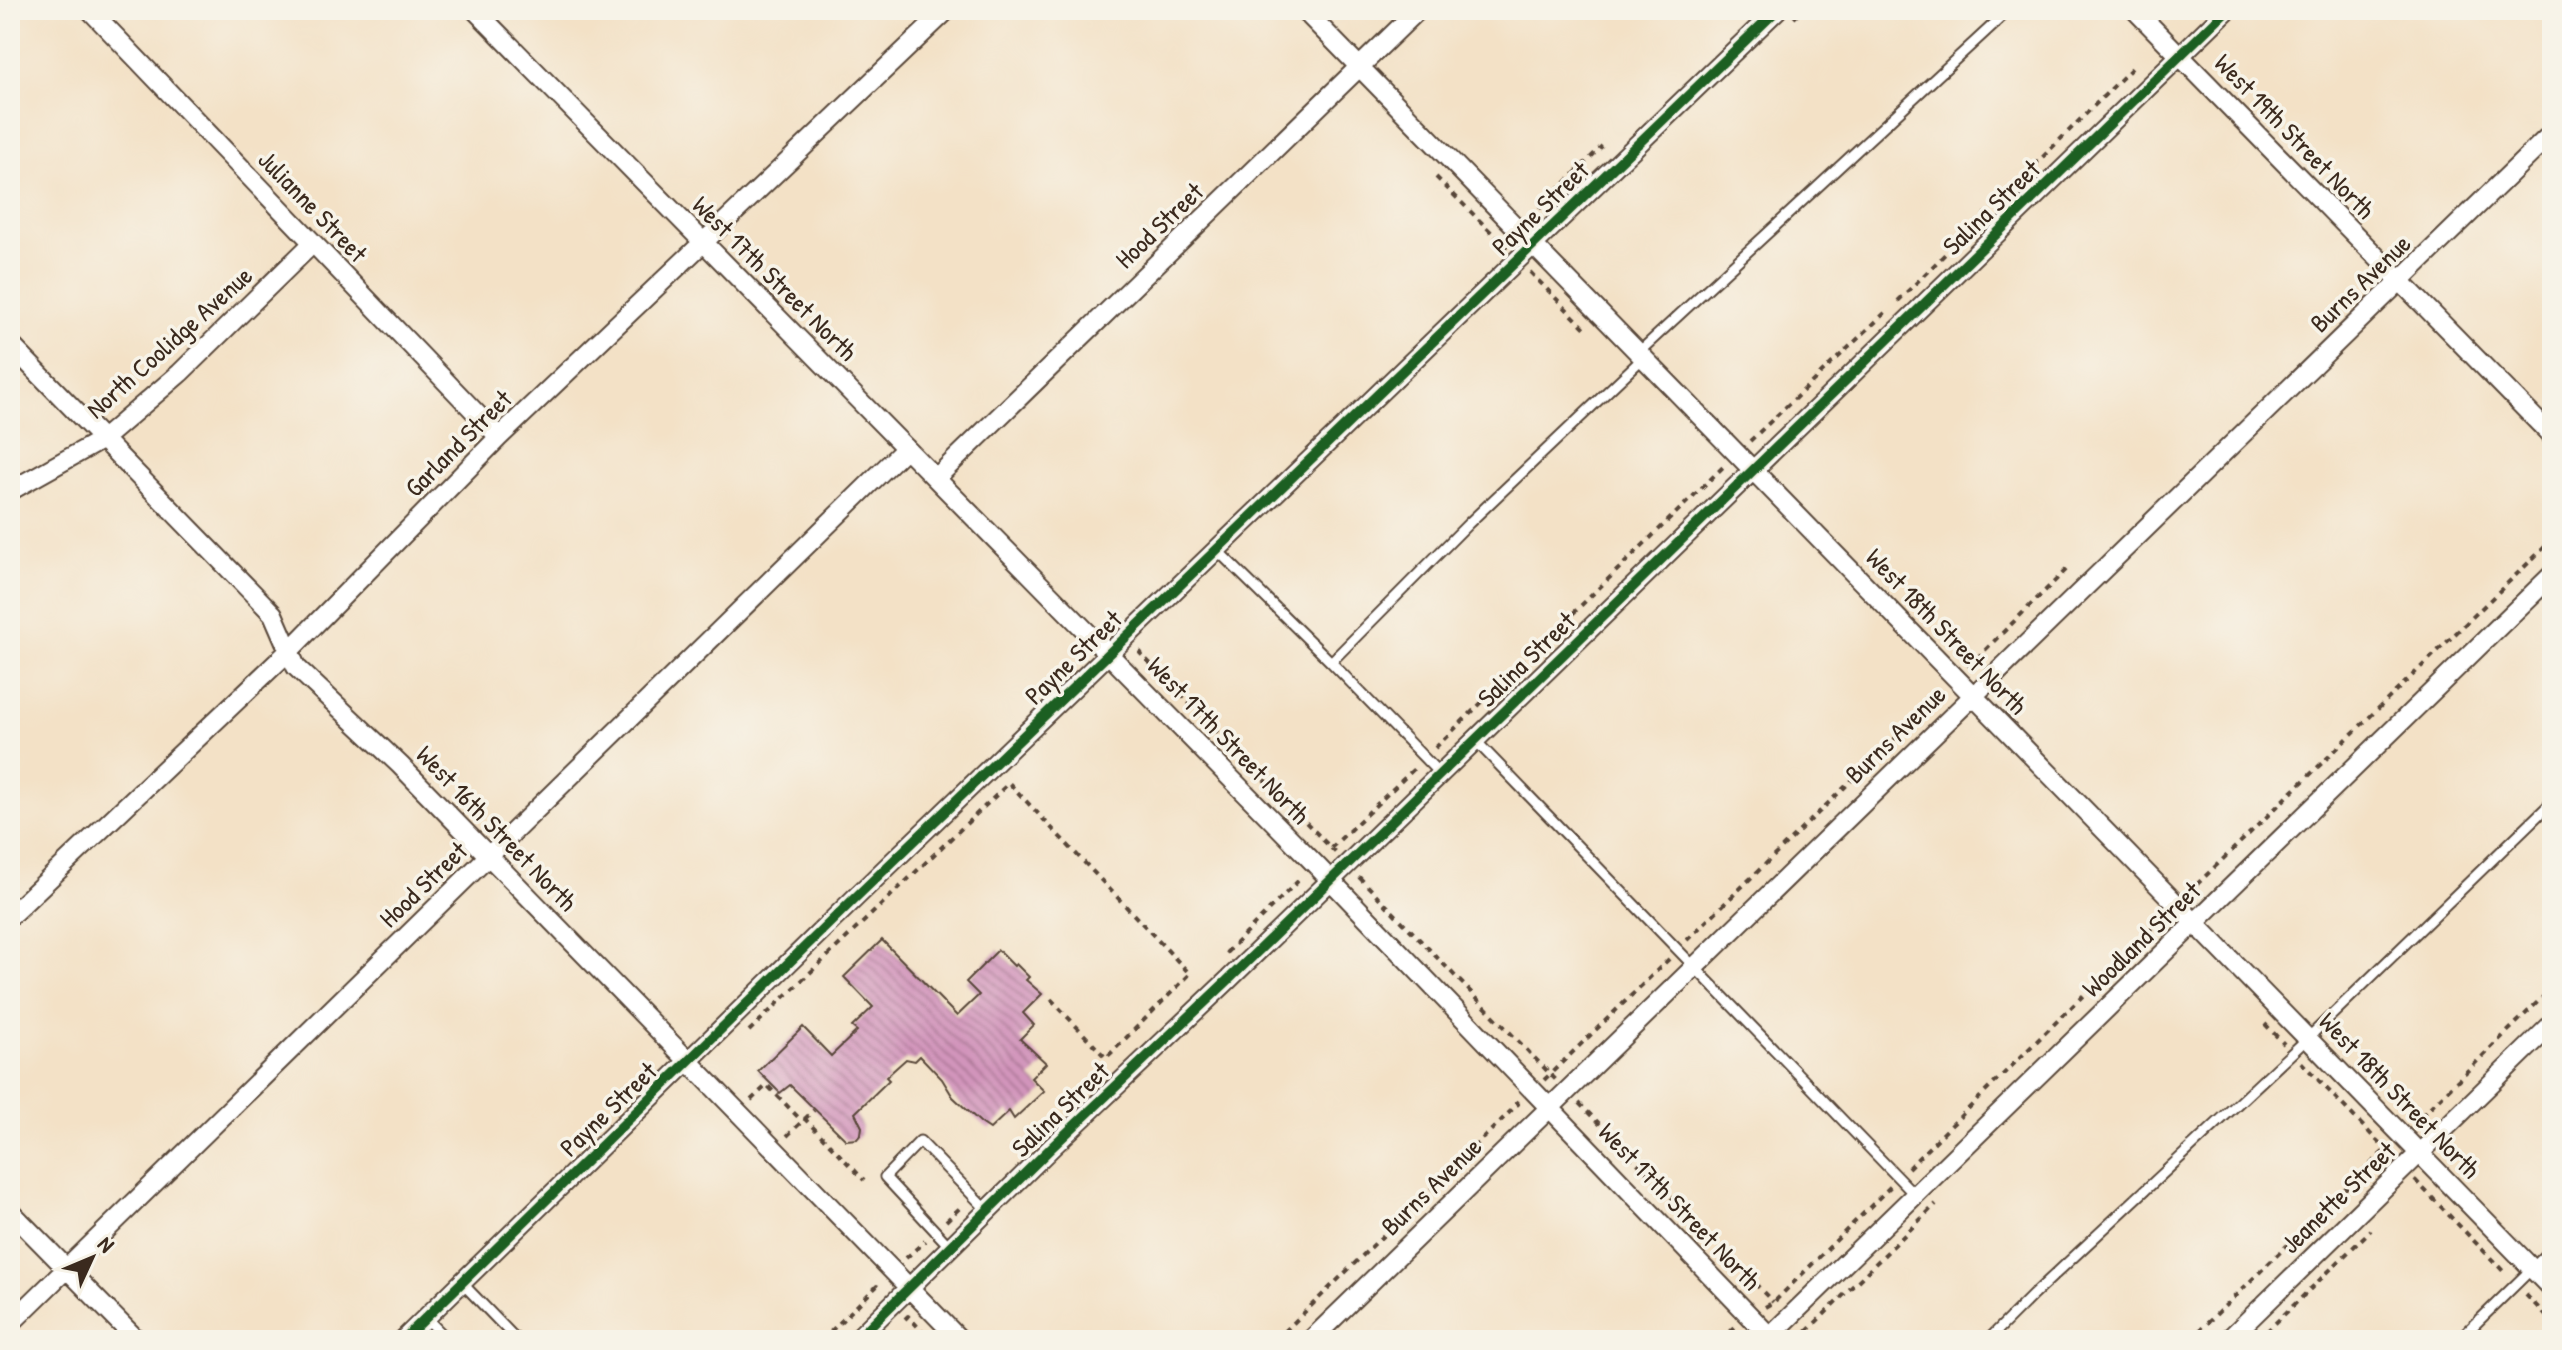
<svg xmlns="http://www.w3.org/2000/svg" width="2562" height="1350" font-family="'Patrick Hand',sans-serif">
<style>
.building{fill:url(#building-back-hatch)}
.lines{fill:none;stroke-linecap:round;stroke-linejoin:round}
.lane-casing{stroke:#574537;stroke-width:13}
.street-casing{stroke:#574537;stroke-width:22}
.path{stroke:#574537;stroke-width:4;stroke-dasharray:6 6;stroke-linecap:butt}
.lane{stroke:#fff;stroke-width:9}
.street{stroke:#fff;stroke-width:18}
.cycleway-casing{stroke:#f7f3e8;stroke-width:15}
.cycleway{stroke:#1b5e20;stroke-width:10}
.labels{text-anchor:middle;dominant-baseline:central;stroke-width:7;stroke-linejoin:round;paint-order:stroke}
.street-label{font-size:26px;fill:#3b2a1e;stroke:#f7f3e8}
</style>
<defs>
<pattern id="building-back-hatch" width="6" height="6" patternUnits="userSpaceOnUse" patternTransform="scale(2)"><rect width="6" height="6" fill="#d294bb"/><path d="M-1 5l2 2M0 0l6 6M5-1l2 2" fill="none" stroke="#ac7997"/></pattern>
</defs>
<rect width="100%" height="100%" fill="#f7f3e8"/>
<filter id="ink" filterUnits="userSpaceOnUse"><feTurbulence type="fractalNoise" baseFrequency=".0125" numOctaves="2"/><feDisplacementMap in="SourceGraphic" scale="16" xChannelSelector="R" yChannelSelector="G"/><feConvolveMatrix kernelMatrix="1 2 1 2 8 2 1 2 1" color-interpolation-filters="sRGB"/></filter>
<filter id="wash" filterUnits="userSpaceOnUse"><feTurbulence type="fractalNoise" baseFrequency=".006" numOctaves="4" result="noise"/><feDisplacementMap in="SourceGraphic" scale="32" xChannelSelector="R" yChannelSelector="G"/><feGaussianBlur stdDeviation="1.8" result="paint"/><feColorMatrix in="noise" values="0 0 0 0 0 0 0 0 0 0 0 0 0 0 0 0 0 1.4 0 .05"/><feComposite in="paint" operator="in"/></filter>
<g filter="url(#wash)">
<rect width="100%" height="100%" fill="#f3e1c6"/>
<g id="blocks">
<path class="building" d="M882,940L957,1016L979,995L966,982L998,950L1014,966L1016,964L1029,977L1026,980L1042,994L1023,1013L1034,1025L1020,1039L1046,1063L1031,1078L1044,1091L1014,1119L1009,1111L990,1129L981,1123L953,1097L942,1079L920,1056L915,1061L906,1059L886,1077L889,1080L855,1113L862,1127L861,1134L857,1139L846,1140L790,1085L780,1093L758,1071L803,1027L831,1056L857,1031L852,1027L873,1007L844,977Z"/>
</g>
</g>
<g filter="url(#ink)">
<use href="#blocks" fill-opacity="0" stroke="#574537" stroke-width="2"/>
<g class="lines">
<g class="lane-casing">
<path id="lane" d="M1639,352L2009,10
M1217,550L1331,662L1469,523L1644,357
M1331,662L1440,774
M1475,740L1915,1195
M951,1248L885,1177L920,1141L988,1211
M462,1283L517,1340
M426,1318L448,1340
M1988,1340L2033,1295L2308,1038L2552,802
M2459,1340L2552,1249"/>
</g>
<g class="street-casing">
<path id="street" d="M90,10L499,437
M475,10L1315,864L1773,1340
M1304,10L2552,1289
M2135,10L2552,436
M10,344L273,614L296,667L400,765L960,1340
M936,478L1418,10
M10,491L103,439L180,373L313,243
M10,916L289,651L499,437L947,10
M10,1211L137,1340
M10,1324L906,448
M403,1340L856,897L1777,10
M856,1340L1052,1147L1227,981L2227,10
M1311,1340L2552,133
M1766,1340L2552,575
M2228,1340L2552,1024"/>
</g>
<path class="path" d="M1794,18L1802,10
M1436,177L1507,248
M1531,217L1602,146
M1530,272L1588,331
M1898,301L2136,64
M1750,441L1888,310
M1142,651L1140,653L1336,853
M1968,667L2069,567
M1435,748L1723,467
M1331,848L1417,766
M1359,877L1556,1080
M2188,893L2552,540
M1687,940L1945,690
M1226,953L1302,877
M2265,1024L2284,1044
M749,1031L1009,783L1190,974L1106,1058L1049,997
M2301,1062L2392,1156
M1544,1080L1670,958
M751,1100L767,1085L798,1117L805,1119L864,1180
M1579,1103L1773,1302
M2413,1124L2552,988
M787,1136L814,1110
M1908,1168L2164,916
M2415,1180L2506,1274
M946,1221L963,1205
M906,1258L925,1241
M2526,1295L2552,1322
M1765,1307L1774,1302L1891,1186
M905,1319L908,1316L930,1340
M822,1340L877,1286L881,1289
M1276,1340L1518,1104L1515,1101
M1722,1340L1737,1325
M1798,1340L1936,1204
M2190,1340L2386,1149
M2258,1340L2371,1230"/>
<use href="#lane" class="lane"/>
<use href="#street" class="street"/>
<g class="cycleway-casing">
<path id="cycleway" d="M403,1340L856,897L1777,10
M856,1340L1052,1147L1227,981L2227,10"/>
</g>
<use href="#cycleway" class="cycleway"/>
</g>
</g>
<g class="labels">
<g class="street-label">
<text transform="translate(2295 136) rotate(46)">West 19th Street North</text>
<text transform="translate(313 206) rotate(46)">Julianne Street</text>
<text transform="translate(1991 207) rotate(-44)">Salina Street</text>
<text transform="translate(1540 208) rotate(-44)">Payne Street</text>
<text transform="translate(1159 225) rotate(-44)">Hood Street</text>
<text transform="translate(775 278) rotate(45)">West 17th Street North</text>
<text transform="translate(2360 283) rotate(-44)">Burns Avenue</text>
<text transform="translate(169 342) rotate(-42)">North Coolidge Avenue</text>
<text transform="translate(458 443) rotate(-45)">Garland Street</text>
<text transform="translate(1947 631) rotate(46)">West 18th Street North</text>
<text transform="translate(1073 657) rotate(-44)">Payne Street</text>
<text transform="translate(1526 659) rotate(-44)">Salina Street</text>
<text transform="translate(1895 734) rotate(-44)">Burns Avenue</text>
<text transform="translate(1229 740) rotate(46)">West 17th Street North</text>
<text transform="translate(497 828) rotate(46)">West 16th Street North</text>
<text transform="translate(423 884) rotate(-44)">Hood Street</text>
<text transform="translate(2141 939) rotate(-44)">Woodland Street</text>
<text transform="translate(2400 1095) rotate(46)">West 18th Street North</text>
<text transform="translate(608 1109) rotate(-44)">Payne Street</text>
<text transform="translate(1060 1109) rotate(-44)">Salina Street</text>
<text transform="translate(1431 1186) rotate(-44)">Burns Avenue</text>
<text transform="translate(2338 1197) rotate(-44)">Jeanette Street</text>
<text transform="translate(1680 1206) rotate(46)">West 17th Street North</text>
</g>
</g>
<rect width="2562" height="1350" fill="none" stroke="#f7f3e8" stroke-width="40"/>
<g transform="translate(92 1258) rotate(46)" stroke="#f7f3e8" stroke-width="6" paint-order="stroke">
<path d="M0-6L14 30L0 20L-14 30Z" fill="#3b2a1e"/>
<text y="-12" font-size="22" font-weight="bold" text-anchor="middle" fill="#3b2a1e">N</text>
</g>
</svg>
